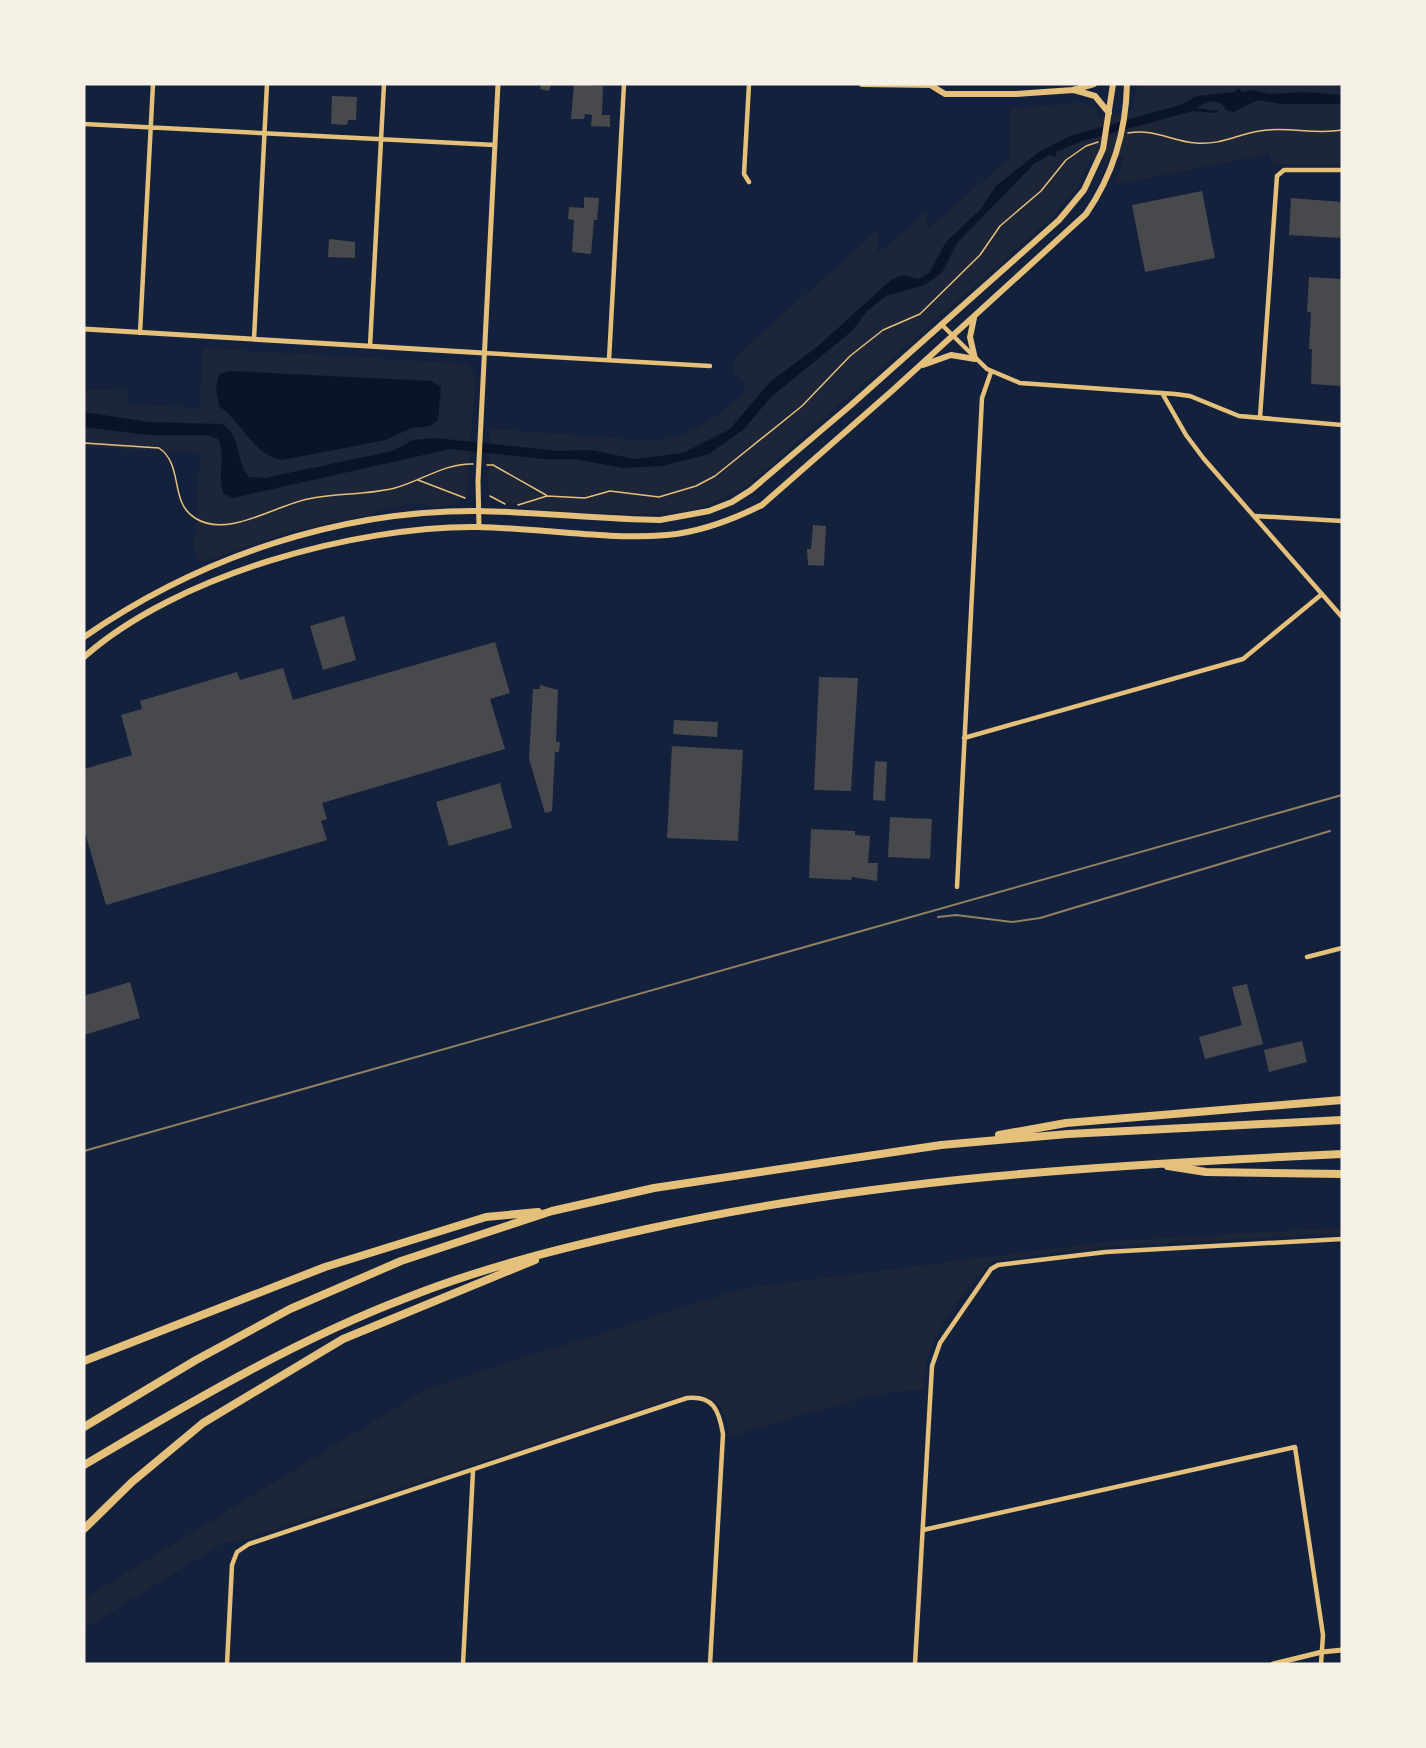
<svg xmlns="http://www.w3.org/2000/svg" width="1426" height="1748" font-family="Manrope,sans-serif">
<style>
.green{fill:#1d2539}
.water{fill:#0b132b}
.building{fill:#48494c}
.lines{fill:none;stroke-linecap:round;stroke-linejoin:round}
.path{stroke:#e5c07b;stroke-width:1.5}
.minor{stroke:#e5c07b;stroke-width:4.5}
.tertiary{stroke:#e5c07b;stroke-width:5}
.secondary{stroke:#e5c07b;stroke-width:6}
.motorway{stroke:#e5c07b;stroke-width:8}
.rail{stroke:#918062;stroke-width:2}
</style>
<rect width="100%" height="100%" fill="#14213d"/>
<path class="green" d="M1142,84H1342V164H1273L1269,154L1114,185L1124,157L1089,160L1079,186L1049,220L747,486C725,498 704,508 679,512C648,517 526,513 499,500C493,497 490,494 488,487L491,429L656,441C693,436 717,417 744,392L745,382L734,373L735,357L878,230L877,254L927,211V230L1009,158L1011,109L1082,102L1098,110L1097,119L1133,110L1136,91Z
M203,348L468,364L473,371L475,382L467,493C459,501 445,509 432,507C427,506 424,503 419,503C400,504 384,510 367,515L290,532L199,563L192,543L196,534L200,453L84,447V389L128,391V404L199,408Z
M1342,1228V1233L1112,1246L993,1261C970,1282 940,1323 929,1353C925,1364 924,1378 923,1389L877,1394L730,1436C727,1411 715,1392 687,1394L246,1539L223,1543L84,1629V1599L428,1388L745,1288L1115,1241Z"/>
<path class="water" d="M1238,88L1243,92L1251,90L1270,94L1303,92L1342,95V104H1281L1258,100L1233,112L1226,110L1221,103L1209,101L1196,108L1219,111L1215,113L1193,111L1079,142L1056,152V157L1050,155L1035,163L957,243L943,271L935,278L924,285L886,296L867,311L852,331L771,397L744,429L709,454L662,466L623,468L575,459H543L450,449L233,498L224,494C216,476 227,457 218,439L207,435H148L84,427V412L149,422L222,424C242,435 235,462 249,477L265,478L392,451L413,440L436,438L558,451L591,450L635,459L683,453L729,430L770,382L817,347L891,280L903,275L918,279L929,273L946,242L980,210L996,186L1039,152L1070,136L1180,105L1197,96L1235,92Z
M230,371L431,381L441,387L438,420L430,426L411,428L386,440L282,460C253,455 242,422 219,406L216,389L219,374Z"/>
<path class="building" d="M541,84H551L549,91L540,89Z
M574,84L603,86L602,115H610V127L591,126L592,115L585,114L584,119H571Z
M332,96L357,97L356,120H348L347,125L331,124Z
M1202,191L1215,258L1145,272L1132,205Z
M584,197L599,198L597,220H594L591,254L572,252L574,220L568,219L569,207L584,208Z
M1291,198L1342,202V238L1289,235Z
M329,239L355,242V258L328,257Z
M1309,277L1342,279V386L1311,384L1312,349H1309L1311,312H1307Z
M813,525L826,526L824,566L808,565L807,549H811Z
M344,616L356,660L323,670L310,626Z
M495,642L510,693L490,699L505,749L322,803L327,819L321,821L327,840L106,905L84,829V769L132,755L121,715L142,709L140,701L237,672L240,680L283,668L293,700Z
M819,677L858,678L851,791L814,790Z
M540,685L558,690L556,742H560L559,752H555L552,811L545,813L529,759L533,689H540Z
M674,720L718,722L717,737L673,734Z
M672,746L743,750L738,841L667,838Z
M875,761L887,762L885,801L873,800Z
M500,783L512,828L449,846L436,802Z
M890,817L932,819L930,859L888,857Z
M811,829L855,831V835L870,836L868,863H878L877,881L852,877L851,880L809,878Z
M130,982L140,1018L84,1035V996Z
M1247,984L1263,1044L1205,1059L1199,1037L1242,1025L1232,987Z
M1302,1041L1307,1062L1269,1072L1264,1050Z"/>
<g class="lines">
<path class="path" d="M1128,133C1154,128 1173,142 1196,143C1222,145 1235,135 1259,131C1287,126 1314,135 1342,130
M84,443L159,448C184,465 169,502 195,518C227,539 276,505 308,499C337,493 367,495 395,488C421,481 445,463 473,464
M487,465H493L546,495
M418,480L465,498
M490,496L505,504
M518,505L547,496L585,498L610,491L659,497L696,486L715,476L802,406L850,356L883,330L920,314L980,255L1000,226L1041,191L1066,160L1086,146L1098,142"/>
<path class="minor" d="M84,124L495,145
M749,182L744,174L749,84
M941,324L987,369L1020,383L1175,394L1190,396L1239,416L1342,425
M140,333L153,84
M254,339L267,84
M370,346L384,84
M484,353L710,366
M609,360L624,84
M1162,393L1186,435L1204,459L1342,617
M1260,417L1277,176L1284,170H1342
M1255,516L1342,521
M964,738L1243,659L1322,594
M957,887L982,398L991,372
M1307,957L1342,948
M923,1530L1295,1447L1323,1635L1321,1664
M227,1664L232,1565L237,1552L249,1544L687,1398C713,1395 719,1410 723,1434L710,1664
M463,1664L473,1471
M915,1664L932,1366L940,1343L991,1269L998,1265L1106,1252L1342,1239"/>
<path class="tertiary" d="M84,329L484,353
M479,527L478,481L498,84
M1273,1664L1322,1652L1342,1650"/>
<path class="secondary" d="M862,84L934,85
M932,86L945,94H1016L1073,90L1094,84
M1074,90L1095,96L1109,113
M923,365L951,355L975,359L970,337L974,318
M84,637C198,558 338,510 478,511C539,512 599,519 660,520L709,511L732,502L751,490L851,405L1059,220L1084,190L1103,149L1113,84
M84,657C176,575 355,526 477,527C540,528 605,540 667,535C701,532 732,520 762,505L893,390L1086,214C1113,175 1126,132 1127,84"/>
<path class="motorway" d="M999,1135L1066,1123L1342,1100
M1168,1166L1206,1172L1342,1174
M84,1361L325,1267L486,1217L538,1212
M84,1427L196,1360L290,1309L401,1261L552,1211L654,1188L941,1145L1068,1134L1342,1120
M84,1465C188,1404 293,1341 406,1298C484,1267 565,1247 647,1229C877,1178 1107,1165 1342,1154
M84,1529L132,1482L203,1423L343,1339L535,1260"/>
<path class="rail" d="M938,917L956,915L1012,922L1040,918L1330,831
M84,1151L1342,795"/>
</g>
<rect width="1426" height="1748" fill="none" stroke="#f6f1e7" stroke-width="171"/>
</svg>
